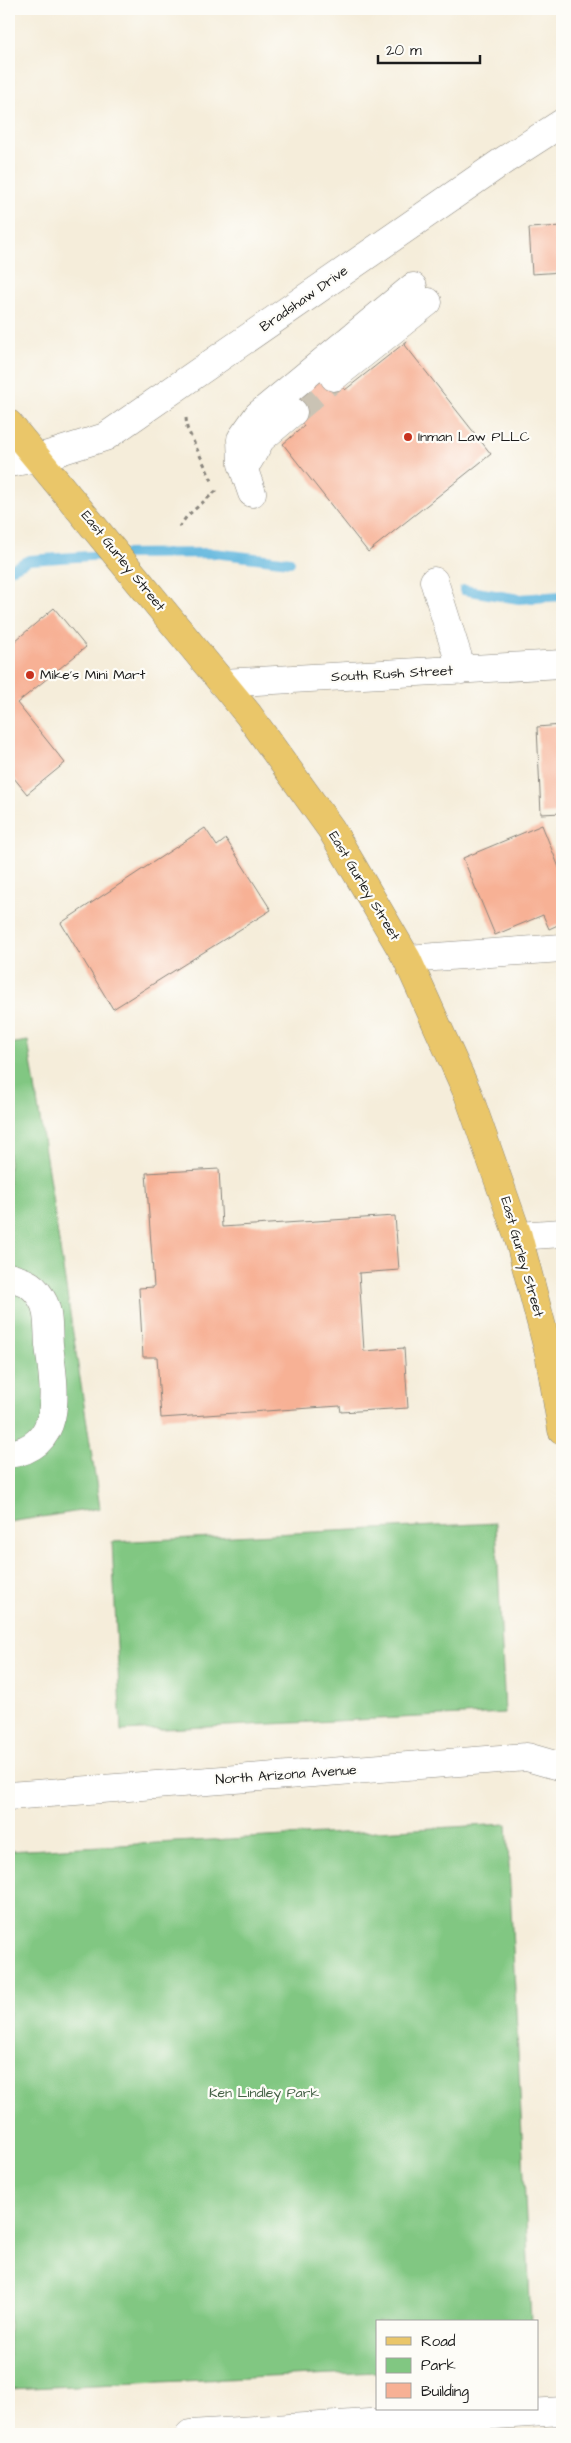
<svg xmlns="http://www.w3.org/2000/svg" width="571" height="2443" font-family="'Architects Daughter',sans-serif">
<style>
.green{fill:#81c782;stroke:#4e724f}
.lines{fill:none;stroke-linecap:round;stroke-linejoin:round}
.stream{stroke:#62b7de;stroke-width:10}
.building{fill:#f7b195}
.minor-tunnel{stroke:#cac3b4;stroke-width:28;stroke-dasharray:28 14;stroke-linecap:butt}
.minor-casing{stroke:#88847b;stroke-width:29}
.major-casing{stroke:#88847b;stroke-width:29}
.path{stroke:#88847b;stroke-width:3;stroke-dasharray:4 4;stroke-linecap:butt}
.minor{stroke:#fff;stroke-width:28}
.major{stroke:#eac669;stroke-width:28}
.poi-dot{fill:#c8321e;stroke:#fdfcf7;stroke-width:2}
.labels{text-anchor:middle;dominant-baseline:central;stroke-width:4.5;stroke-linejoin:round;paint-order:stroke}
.street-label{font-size:14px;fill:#1c1c1c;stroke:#fdfcf7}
.poi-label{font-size:14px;fill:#1c1c1c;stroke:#fdfcf7;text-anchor:start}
.park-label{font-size:14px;fill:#446045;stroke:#fdfcf7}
</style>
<rect width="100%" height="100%" fill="#fdfcf7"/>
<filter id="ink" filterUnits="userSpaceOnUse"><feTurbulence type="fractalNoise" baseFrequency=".02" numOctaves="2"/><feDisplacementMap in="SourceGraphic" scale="10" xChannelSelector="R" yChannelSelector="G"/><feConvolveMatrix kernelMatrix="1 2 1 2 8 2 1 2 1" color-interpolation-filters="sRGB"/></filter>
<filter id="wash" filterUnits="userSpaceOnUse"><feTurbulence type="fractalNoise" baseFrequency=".0096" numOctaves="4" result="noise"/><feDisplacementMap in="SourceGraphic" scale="20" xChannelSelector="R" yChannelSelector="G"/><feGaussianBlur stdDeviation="1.12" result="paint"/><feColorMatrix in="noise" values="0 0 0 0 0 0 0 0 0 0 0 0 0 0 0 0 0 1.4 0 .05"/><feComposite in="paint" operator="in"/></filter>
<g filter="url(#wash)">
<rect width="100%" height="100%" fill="#f5edda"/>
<path class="green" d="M28,1041L100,1508L9,1522V1044Z
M496,1523L505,1713L121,1731L112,1542Z
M507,1824L531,2322H377V2372L9,2389V1851Z"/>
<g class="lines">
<path class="stream" d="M9,570L29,560L121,554L213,553L290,562
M464,590L519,599L562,596"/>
</g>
<g id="blocks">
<path class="building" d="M562,226V272L532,274L529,228Z
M407,341L405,345L491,454L368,552L283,444L304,426L276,390L318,357L345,390Z
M54,608L86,647L17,703L65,763L27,794L9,772V646Z
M562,725V813L541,814L537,727Z
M542,825L562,875V923L549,929L543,915L495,935L463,858Z
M205,828L217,846L226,839L271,910L113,1009L61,923Z
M219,1169L222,1227L395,1216L399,1270L359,1273L364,1351L404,1348L408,1408L341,1412L340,1406L161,1418L157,1357H143L139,1288L154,1287L146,1173Z"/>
</g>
</g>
<g filter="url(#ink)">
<use href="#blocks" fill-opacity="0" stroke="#88847b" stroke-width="1"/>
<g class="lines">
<path class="minor-tunnel" d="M293,412L334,377"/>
<g class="minor-casing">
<path id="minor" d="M334,377L428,302
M249,460L261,439L293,412
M9,463L38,458L105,437L503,161L562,123
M252,493L242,464L241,439L258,415L413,287
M434,581L462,670
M222,683L562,664
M407,959L562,948
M518,1236L562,1233
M9,1277C27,1282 35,1285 44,1303C49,1314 48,1333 49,1345C54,1386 66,1446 9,1454
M9,1796L527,1757L562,1767
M190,2434L562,2411"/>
</g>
<g class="major-casing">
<path id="major" d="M9,424L248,714L331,829L407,959L468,1094L518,1236L549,1353L562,1430"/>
</g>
<path class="path" d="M186,418L187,428L213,483
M179,527L187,516L216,491L215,489"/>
<use href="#minor" class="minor"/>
<use href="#major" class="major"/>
</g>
</g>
<g class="poi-dot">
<circle cx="408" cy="437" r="5"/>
<circle cx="30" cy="675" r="5"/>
</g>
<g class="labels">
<g class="street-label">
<text transform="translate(304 299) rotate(-35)">Bradshaw Drive</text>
<text transform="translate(123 561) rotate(51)">East Gurley Street</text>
<text transform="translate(392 674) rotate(-3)">South Rush Street</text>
<text transform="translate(364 886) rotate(59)">East Gurley Street</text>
<text transform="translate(522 1257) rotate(74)">East Gurley Street</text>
<text transform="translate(286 1775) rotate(-4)">North Arizona Avenue</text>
</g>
<g class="poi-label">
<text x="418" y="437">Inman Law PLLC</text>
<text x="40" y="675">Mike's Mini Mart</text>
</g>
<g class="park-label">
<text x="264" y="2093">Ken Lindley Park</text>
</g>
</g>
<rect width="571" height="2443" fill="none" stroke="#fdfcf7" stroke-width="30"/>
<rect x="376" y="2320" width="162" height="90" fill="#fdfcf7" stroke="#a3a29f"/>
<rect x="386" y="2337" width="25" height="8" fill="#eac669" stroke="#a3a29f"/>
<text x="421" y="2346" font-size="15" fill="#1c1c1c">Road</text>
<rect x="386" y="2358" width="25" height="15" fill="#81c782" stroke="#a3a29f"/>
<text x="421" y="2370" font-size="15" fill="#1c1c1c">Park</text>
<rect x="386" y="2383" width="25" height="15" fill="#f7b195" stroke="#a3a29f"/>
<text x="421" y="2396" font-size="15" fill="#1c1c1c">Building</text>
<path d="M378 55v8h102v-8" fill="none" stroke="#1c1c1c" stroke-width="2.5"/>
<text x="386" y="55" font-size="15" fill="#1c1c1c" stroke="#fdfcf7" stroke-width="4" paint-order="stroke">20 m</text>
</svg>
